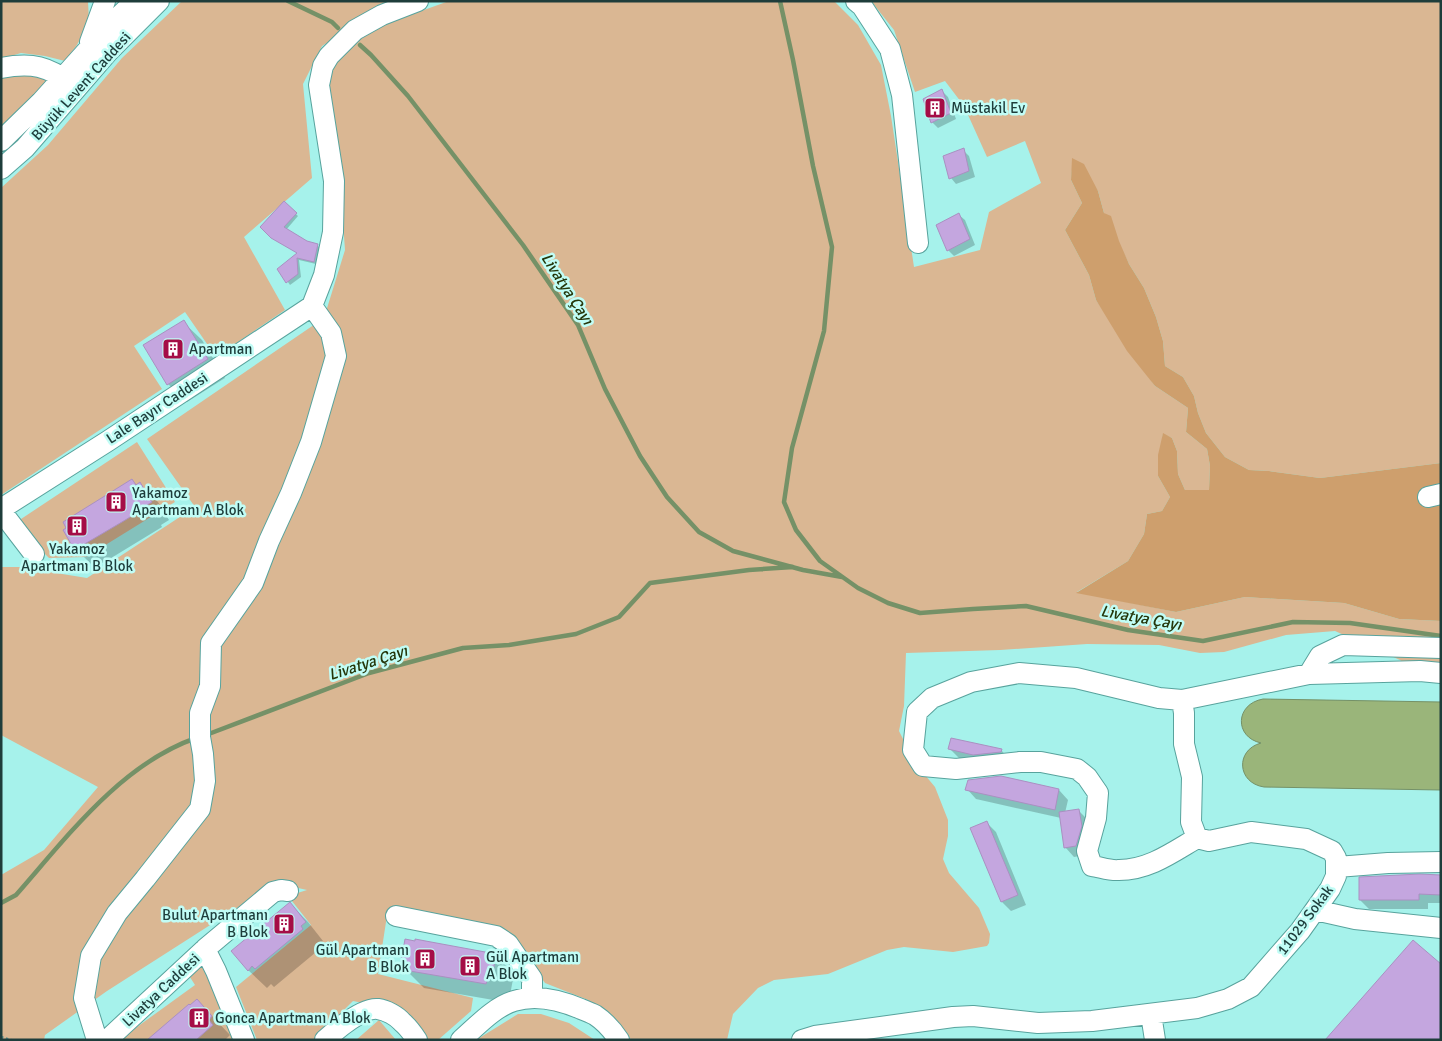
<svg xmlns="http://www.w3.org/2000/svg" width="1442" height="1041" font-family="Signika,sans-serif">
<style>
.green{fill:#dab793}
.forest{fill:#ce9f6d}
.water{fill:#9ab57a;stroke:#759167}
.shadow{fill:#0003}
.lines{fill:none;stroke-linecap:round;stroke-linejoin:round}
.stream{stroke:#759167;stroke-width:4.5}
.building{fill:#c4a6df;stroke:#aa90c1}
.minor-casing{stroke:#58a39d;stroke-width:22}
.path{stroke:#5d918c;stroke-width:2.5;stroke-dasharray:2.5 2.5;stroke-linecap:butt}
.minor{stroke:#fff;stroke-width:20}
.labels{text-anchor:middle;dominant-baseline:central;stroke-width:5;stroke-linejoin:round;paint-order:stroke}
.street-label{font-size:15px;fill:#1e3d3b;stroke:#c1fdf6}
.poi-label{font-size:15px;fill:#1e3d3b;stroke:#c1fdf6;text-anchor:start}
.water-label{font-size:16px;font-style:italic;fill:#25360a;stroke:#c1fdf6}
</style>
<rect width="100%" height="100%" fill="#a6f2eb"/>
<path class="green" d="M1,1H88L89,22L77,45L65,61L45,56L21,53L1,59Z
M182,1H404L379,10L322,46L303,84L312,178L244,237L285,310L216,357L185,312L134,346L162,389L1,495V188L48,145L122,58Z
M449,1H834L858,25L881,65L891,116L914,267L980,250L989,212L1041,183L1025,141L987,157L964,106L945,81L915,92L894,30L871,1H1441V463L1320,478L1269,471L1249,470L1225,457L1206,433L1198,413L1194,396L1183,377L1165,366L1163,341L1156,317L1144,288L1129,264L1104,213L1098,191L1073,159L1071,180L1082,203L1065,230L1089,275L1096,300L1155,386L1188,408L1186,432L1207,449L1210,466L1209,490H1185L1178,474L1177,451L1172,438L1163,434L1158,476L1170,497L1162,511L1147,514L1144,534L1128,561L1077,592L1176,612L1245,597L1344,603L1399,619L1441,621V675L1412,671L1400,660L1335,631L1286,635L1224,652L1200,653L1159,645L1087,644L1000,650L906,653L904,706L899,731L915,763L935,787L948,820V836L943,859L949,873L979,908L990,934L989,943L987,946L953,952L904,947L887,950L828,974L774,980L758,988L733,1014L727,1040H631L627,1033L588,1000L545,983L511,937L388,909L378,974L473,998L471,1011L438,1040H427L363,1003L353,1001L314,1040H257L236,987L311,925L288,896L307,890L285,885L262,892L107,991L45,1035L44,1040H1V875L44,850L98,787L1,735V567H19L87,578L195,507L147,439L324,318L345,250L340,181L324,85L332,63L360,33Z
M36,71L50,80L1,130V76Z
M137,442L175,502L86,557L49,558L32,541L18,521Z
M200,963L231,1023L237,1040H119L195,985L188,974Z
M518,1014H541L569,1023L595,1040H476Z
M379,1020L396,1040H356Z"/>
<path class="forest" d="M1072,158L1084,164L1098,191L1104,213L1111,216L1119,241L1129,264L1144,288L1156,317L1163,341L1165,366L1183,377L1194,396L1198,413L1206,433L1225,457L1249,470L1269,471L1320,478L1441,463V621L1399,619L1344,603L1245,597L1176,612L1076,593L1128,561L1144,534L1147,514L1162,511L1170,497L1158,476V455L1163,433L1172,438L1177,451L1178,474L1185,490H1209L1210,466L1207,449L1186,432L1188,408L1155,386L1127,351L1096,300L1089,275L1065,230L1082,203L1071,180Z"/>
<path class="water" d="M1263,699L1441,702V790L1264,787C1237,783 1235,750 1261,743C1234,737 1235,704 1263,699Z"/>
<path class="shadow" d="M942,91L948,97L956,119L938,128L932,122L924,100Z
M963,150L969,156L975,177L956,184L951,178Z
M284,203L298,216L286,230L307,243L317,245L320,248L316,264L299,260L301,277L290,285L279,269L299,254L276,240Z
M959,215L965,220L975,245L954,256L948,250Z
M183,322L202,340L225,378L187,402L168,384Z
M132,481L137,485L140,484L158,502L169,520L161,525L162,527L103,563L101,562L93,566L75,548Z
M950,749L1001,750L1010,760L983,764L959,758Z
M967,789L1059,790L1068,800L1065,813L1079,811L1088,820L1085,855L1074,857L1065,847L1061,818L976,799Z
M987,823L996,832L1026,905L1011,911L1002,902L972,829Z
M1441,876V903H1428V909H1369L1360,900Z
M290,904L308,922L323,941L318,945L321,948L274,987L271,984L267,988L248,970Z
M495,955L514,974L510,995L505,1002L424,988L406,970V966L402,962Z
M197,1000L230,1035L226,1039L227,1040H150Z"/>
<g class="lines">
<path class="stream" d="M288,1L332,22L338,28
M780,1L793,60L813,166L832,247L824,331L792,448L784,502L796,530L820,561L858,588L888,603L920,613L973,609L1026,606L1128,630L1203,641L1293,622L1350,623L1441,636
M360,45L371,55L408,96L523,245L578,325L605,389L640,456L667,497L699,532L733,551L803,570L842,577
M206,735L369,673L463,648L509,645L576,634L619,617L650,583L749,570L793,567
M1,903L16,895C67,837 121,764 196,738"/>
</g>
<path class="building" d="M942,89L951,113L931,123L923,99Z
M964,148L969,171L949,179L943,156Z
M284,201L297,213L284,227L307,241L318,244L314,262L297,258L298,274L286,283L277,269L297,253L271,238L260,227Z
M959,213L970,239L947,251L936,225Z
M184,320L208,359L167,385L143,345Z
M132,479L136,485L140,482L152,502L144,507L145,508L122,522L83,545V544L74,549L63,530L66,528L63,522Z
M951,738L1002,749L1001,752L973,755L948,749Z
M1001,776L1059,789L1055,810L965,790L968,780Z
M1079,809L1082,826L1076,846L1064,848L1059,812Z
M987,821L1018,895L1001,902L970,828Z
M1420,874L1441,875V895L1419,894V900H1359V877Z
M290,902L306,922L301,926L303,929L255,969L252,966L248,971L231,951Z
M405,939L415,941V939L431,942L496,954L492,978L488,977L486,984L404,970L406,963L401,962Z
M1413,940L1441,964V1040H1325Z
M197,999L212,1016L209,1020L213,1025L196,1040H147L189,1004L190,1005Z"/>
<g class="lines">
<g class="minor-casing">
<path id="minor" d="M856,1L862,6L890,49L902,95L918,243
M90,42L105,1
M1,68C32,62 48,66 73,85
M1,141L41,102L112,23L135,1
M1,169L25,148L107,53L159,1
M312,306L324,275L333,232L334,181L319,85L323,66L329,56L355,30L382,15L418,1
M1428,497L1441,494
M1,509L108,441L312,306
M1,511L34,554
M1309,674L1420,671L1441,673
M1182,700L1159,698L1076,678L1019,673L971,682L932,698L917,712L913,750L923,766L956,769L1020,762H1041L1077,769L1087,777L1098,793L1096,818L1087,851L1092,866C1100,867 1110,871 1119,870C1149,870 1173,852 1197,838
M1337,867L1388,863L1441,862
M1315,910L1355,919L1441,928
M396,916L496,936L508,944L532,979V998
M205,949L216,971L244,1040
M1151,1014L1155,1040
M97,1040L84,998L91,956L117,913L145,879L200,809L205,781L203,754L200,737V713L210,686L211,643L253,583L269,541L291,493L311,442L336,356L331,333L312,306
M107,1040L205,949L273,892L281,890L288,891
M325,1040C336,1030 363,1007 378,1009C386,1010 397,1016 402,1022C408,1027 413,1034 417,1040
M461,1040C477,1026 494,1007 514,1001C536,994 560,1000 581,1009C586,1011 591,1013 595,1015C604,1021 613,1031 619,1040
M802,1040L815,1036L953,1017L973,1016L1038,1023L1092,1021L1197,1008L1228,999L1251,987L1300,931L1330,889L1336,876V858L1332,851L1306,839L1251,832L1209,841L1197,838L1191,822L1192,777L1184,744V713L1182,700L1309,674L1320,656L1343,645L1441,648"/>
</g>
<path class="path" d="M1,1037L11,1040"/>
<use href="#minor" class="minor"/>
</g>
<defs>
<g id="building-square" transform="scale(1.125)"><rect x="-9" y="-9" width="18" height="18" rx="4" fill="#a50d46" stroke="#c1fdf6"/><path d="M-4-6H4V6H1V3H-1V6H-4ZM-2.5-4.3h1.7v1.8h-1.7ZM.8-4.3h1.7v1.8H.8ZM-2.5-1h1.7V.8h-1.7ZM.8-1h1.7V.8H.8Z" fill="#fff"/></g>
</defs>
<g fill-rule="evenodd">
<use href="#building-square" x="935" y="108"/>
<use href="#building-square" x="173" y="349"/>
<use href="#building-square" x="116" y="502"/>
<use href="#building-square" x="77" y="526"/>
<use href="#building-square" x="284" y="924"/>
<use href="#building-square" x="425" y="959"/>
<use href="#building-square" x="470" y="966"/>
<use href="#building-square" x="199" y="1018"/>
</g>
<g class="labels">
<g class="street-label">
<text transform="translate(81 86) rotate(-48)">Büyük Levent Caddesi</text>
<text transform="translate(157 408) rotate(-33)">Lale Bayır Caddesi</text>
<text transform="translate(1305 920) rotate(-53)">11029 Sokak</text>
<text transform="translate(161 990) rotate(-43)">Livatya Caddesi</text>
</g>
<g class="poi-label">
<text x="951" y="108">Müstakil Ev</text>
<text x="189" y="349">Apartman</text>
<text x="132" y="493">Yakamoz<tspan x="132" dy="17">Apartmanı A Blok</tspan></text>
<text x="77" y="549" text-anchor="middle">Yakamoz<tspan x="77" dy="17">Apartmanı B Blok</tspan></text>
<text x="268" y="915" text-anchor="end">Bulut Apartmanı<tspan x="268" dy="17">B Blok</tspan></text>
<text x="409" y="950" text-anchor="end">Gül Apartmanı<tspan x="409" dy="17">B Blok</tspan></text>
<text x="486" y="957">Gül Apartmanı<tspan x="486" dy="17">A Blok</tspan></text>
<text x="215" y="1018">Gonca Apartmanı A Blok</text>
</g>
<g class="water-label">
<text transform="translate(567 289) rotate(57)">Livatya Çayı</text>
<text transform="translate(1141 618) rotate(10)">Livatya Çayı</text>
<text transform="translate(368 663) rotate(-18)">Livatya Çayı</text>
</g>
</g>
<rect width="1442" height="1041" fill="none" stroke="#1e3d3b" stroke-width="5"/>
</svg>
